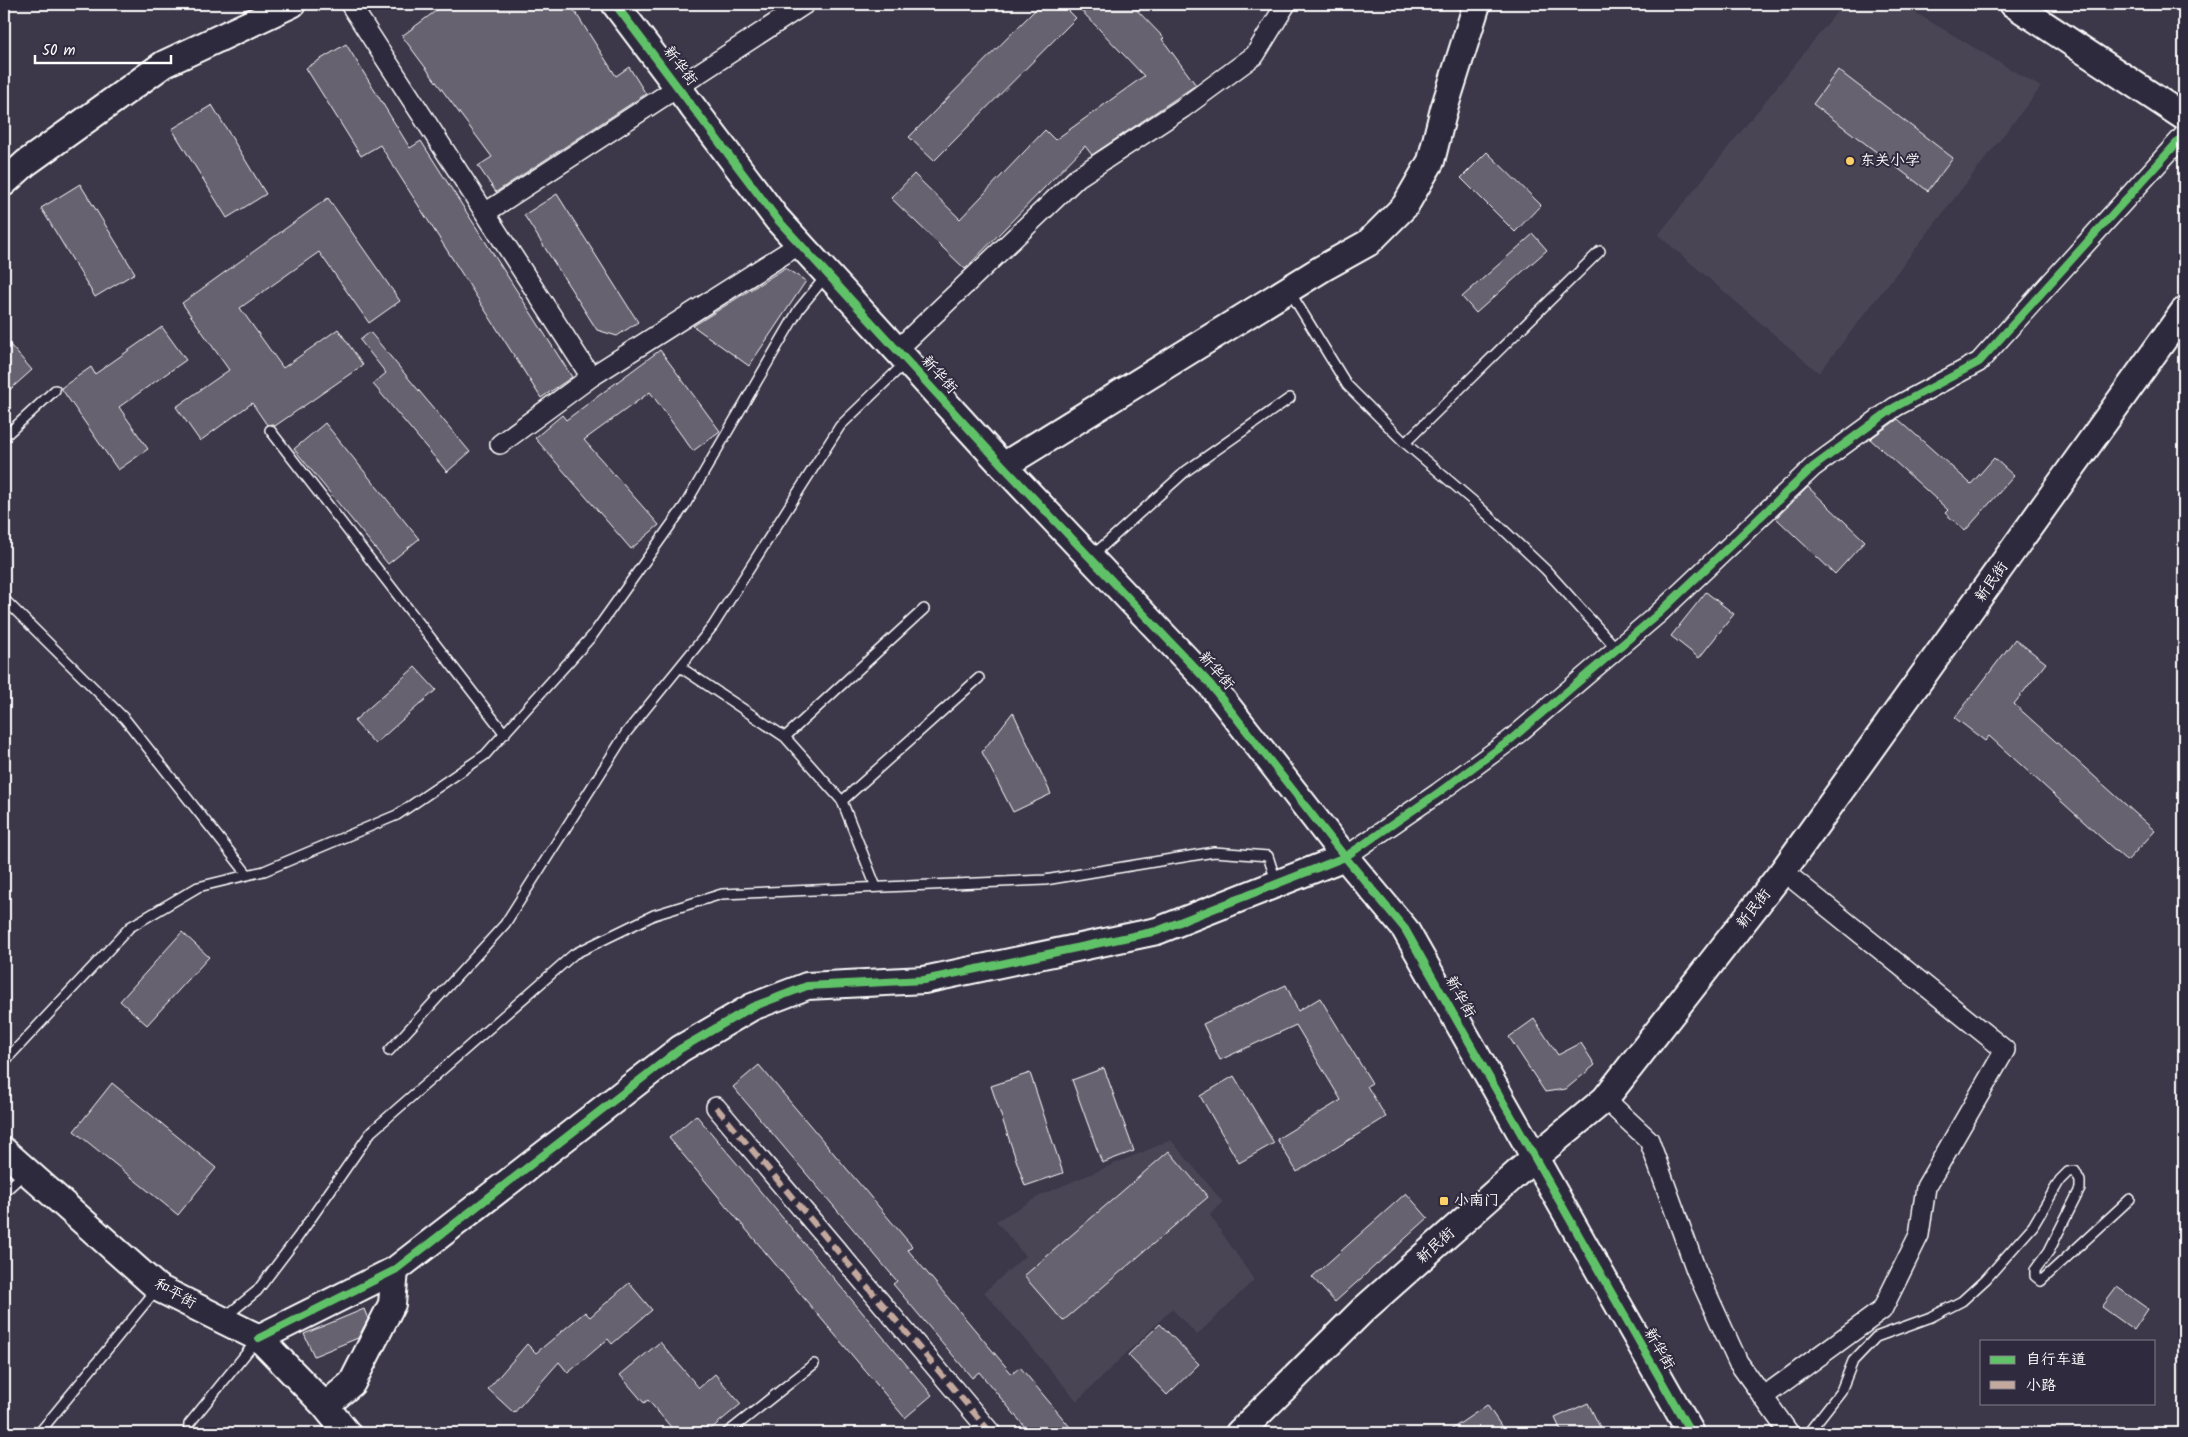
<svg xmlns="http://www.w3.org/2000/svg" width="2188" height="1437" font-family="Kalam,'LXGW WenKai TC',sans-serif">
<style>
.built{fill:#494455}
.building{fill:#666270;stroke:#fff}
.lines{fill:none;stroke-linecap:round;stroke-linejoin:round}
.lane-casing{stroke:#fff;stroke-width:12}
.street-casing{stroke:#fff;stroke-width:22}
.secondary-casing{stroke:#fff;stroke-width:30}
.lane{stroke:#2f2a3d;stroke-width:9}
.street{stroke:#2f2a3d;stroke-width:19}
.secondary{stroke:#2f2a3d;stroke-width:26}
.quiet{stroke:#c3a89e;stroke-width:6;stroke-dasharray:12 6;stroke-linecap:butt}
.cycleway-casing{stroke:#2f2a3d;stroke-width:11}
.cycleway{stroke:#61c268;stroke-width:8}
.poi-dot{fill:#ffd166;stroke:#2f2a3d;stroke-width:2}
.labels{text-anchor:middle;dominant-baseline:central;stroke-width:4;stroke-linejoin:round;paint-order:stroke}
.street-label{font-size:15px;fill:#fff;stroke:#2f2a3d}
.poi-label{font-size:15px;fill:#fff;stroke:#2f2a3d;text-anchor:start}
</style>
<rect width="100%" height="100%" fill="#3c3749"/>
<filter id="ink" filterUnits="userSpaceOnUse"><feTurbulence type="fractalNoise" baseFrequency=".02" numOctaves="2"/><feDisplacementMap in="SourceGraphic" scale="10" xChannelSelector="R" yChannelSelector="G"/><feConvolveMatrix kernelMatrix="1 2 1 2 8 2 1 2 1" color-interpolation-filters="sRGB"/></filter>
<g filter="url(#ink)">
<path class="built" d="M1843,4H1901L2041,87L1819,373L1658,235Z
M1171,1140L1223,1202L1210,1215L1254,1280L1197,1335L1172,1309L1077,1401L984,1292L1025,1256L996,1221L1043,1194Z"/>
<path class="building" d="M445,4H570L616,76L629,67L646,94L496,192L478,166L492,157L402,36Z
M1041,4H1062L1076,18L934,161L909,137Z
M1075,4H1131L1164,38L1162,39L1196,85L1092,155L1085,146L965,269L891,198L914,174L960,219L1045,130L1055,140L1144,76Z
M346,44L410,148L421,141L572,377L541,398L380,145L361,156L306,68Z
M1838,70L1953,158L1928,191L1813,104Z
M212,105L266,194L227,218L172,129Z
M1487,152L1541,205L1515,232L1461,178Z
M80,184L135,273L95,297L41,208Z
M557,194L638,322L617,336L597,330L524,215Z
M328,198L400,301L369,323L319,252L240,308L283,368L338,329L363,365L275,426L272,424L267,425L252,403L200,441L176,407L229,370L182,303Z
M1533,234L1547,250L1476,313L1462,297Z
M785,268L806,281L749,366L693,326Z
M162,327L186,360L119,407L148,449L118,470L61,388L91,367L95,374Z
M370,332L470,452L447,472L373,384L386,373L360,340Z
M4,338L32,370L4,395Z
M660,350L720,431L693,451L650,392L584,440L659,525L631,549L535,438L562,415L566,420Z
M1898,419L1971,484L1994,458L2014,476L1965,531L1945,513L1948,510L1870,439Z
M325,423L419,539L388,564L294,449Z
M1808,487L1865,541L1835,574L1776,518Z
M1706,592L1734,614L1699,658L1671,636Z
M2015,639L2046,663L2014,704L2155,831L2127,861L1989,736L1985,741L1955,718Z
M415,667L436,690L375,744L354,721Z
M1013,712L1051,794L1013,812L982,752Z
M182,932L209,957L147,1025L120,1001Z
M1286,985L1298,1011L1320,998L1372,1083L1367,1086L1386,1117L1297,1172L1277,1139L1341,1100L1296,1025L1220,1060L1203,1024Z
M1534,1019L1558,1055L1581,1043L1595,1065L1566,1089L1545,1092L1509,1037Z
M759,1065L912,1246L908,1250L1012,1374L1020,1367L1075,1433H1030L979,1372L972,1378L893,1284L897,1281L733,1087Z
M1104,1068L1134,1151L1102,1163L1072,1080Z
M1030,1073L1063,1173L1025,1186L991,1086Z
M1234,1076L1274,1143L1239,1163L1200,1096Z
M112,1083L216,1168L178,1215L74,1131Z
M696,1115L932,1395L905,1418L669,1138Z
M1169,1151L1208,1197L1063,1321L1024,1276Z
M1406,1193L1428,1218L1335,1302L1312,1277Z
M629,1283L652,1310L612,1344L608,1339L568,1373L559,1362L514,1413L488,1389L527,1344L536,1353L585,1312L590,1317Z
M2117,1287L2148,1309L2134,1330L2102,1307Z
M364,1309L368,1319L358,1338L314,1356L304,1334Z
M1160,1324L1199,1364L1167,1395L1128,1355Z
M660,1342L699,1388L715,1374L741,1404L706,1433H676L648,1400L644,1403L620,1375Z
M1588,1403L1603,1433H1562L1555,1418Z
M1487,1405L1506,1433H1446Z"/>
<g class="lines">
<g class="lane-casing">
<path id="lane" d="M1290,292L1347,385L1405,443L1473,501L1546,570L1617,649
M270,430L505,734
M4,437L55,390
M1405,443L1600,251
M1092,556L1186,471L1290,398
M4,599L125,719L248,875
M680,667L785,737
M842,801L785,737L924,609
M876,887L842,801L979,678
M389,1051L505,924L626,733L713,626L840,426L905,363
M4,1062L130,927L198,887L264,871L397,815L485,755L592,636L685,505L799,309L826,276
M4,1192L25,1173
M225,1317L257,1291L298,1237L371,1132L574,954L654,915L722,894L1045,880L1214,852L1268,856L1276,881
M39,1433L156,1290
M188,1433L189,1424L257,1340
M727,1433L814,1364
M1808,1433L1841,1391L1853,1361L1876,1337L1931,1317L1962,1301L1986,1279L2033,1226L2060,1180L2068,1172L2075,1171L2080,1181V1189L2049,1251L2035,1270V1276L2041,1281L2130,1199"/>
</g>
<g class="street-casing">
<path id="street" d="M350,4L591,377
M485,213L805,4
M897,350L1078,177L1183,108L1255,55L1286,4
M500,444L591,377L800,244
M1345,857L1438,793L1509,741L1658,614L1813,467L1895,407L1979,362L2184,135
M1605,1099L1649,1140L1696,1270L1738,1362L1789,1433
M716,1107L991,1433
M1763,1397L1882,1310L1919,1235L1926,1187L2005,1050L1783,871"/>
</g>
<g class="secondary-casing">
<path id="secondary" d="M615,4L777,219L1003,466L1210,684L1345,857L1405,929L1691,1433
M2013,4L2184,117
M4,183L26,163L164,64L292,4
M1003,466L1323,268L1368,243L1405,206L1431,161L1444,109L1477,4
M4,1151L158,1288L259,1338L325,1406L347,1433
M259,1338L395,1270L680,1049L752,1007L807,986L924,980L1157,931L1345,857
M325,1406L352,1383L392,1304L395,1270
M1239,1433L1363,1310L1534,1158L1605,1099L1783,871L2184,311"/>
</g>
<use href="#lane" class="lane"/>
<use href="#street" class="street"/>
<use href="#secondary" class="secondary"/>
<path class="quiet" d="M716,1107L991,1433"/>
<g class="cycleway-casing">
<path id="cycleway" d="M615,4L777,219L1003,466L1210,684L1345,857L1405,929L1691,1433
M259,1338L395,1270L680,1049L752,1007L807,986L924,980L1157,931L1345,857L1438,793L1509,741L1658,614L1813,467L1895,407L1979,362L2184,135"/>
</g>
<use href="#cycleway" class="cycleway"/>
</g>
</g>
<g class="poi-dot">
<circle cx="1850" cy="161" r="5"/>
<rect x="1439" y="1196" width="10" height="10" rx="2.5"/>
</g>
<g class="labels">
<g class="street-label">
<text transform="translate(680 66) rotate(53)">新华街</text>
<text transform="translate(939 375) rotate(48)">新华街</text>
<text transform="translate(1992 582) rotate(-55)">新民街</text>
<text transform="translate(1216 671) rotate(49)">新华街</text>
<text transform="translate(1754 909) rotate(-52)">新民街</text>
<text transform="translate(1460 997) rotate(61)">新华街</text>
<text transform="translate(1436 1246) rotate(-42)">新民街</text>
<text transform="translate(175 1294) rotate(29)">和平街</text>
<text transform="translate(1659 1349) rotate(60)">新华街</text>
</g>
<g class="poi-label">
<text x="1860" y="161">东关小学</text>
<text x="1454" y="1201">小南门</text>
</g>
</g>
<rect width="2188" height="1437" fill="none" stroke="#2f2a3d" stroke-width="20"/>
<rect x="10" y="10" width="2168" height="1417" fill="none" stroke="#fff" stroke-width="2" filter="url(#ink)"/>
<rect x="1980" y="1340" width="175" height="65" fill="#2f2a3d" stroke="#827f8b"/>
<rect x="1990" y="1356" width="25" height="8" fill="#61c268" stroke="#827f8b"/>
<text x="2026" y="1364" font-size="15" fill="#ffffff">自行车道</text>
<rect x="1990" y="1381" width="25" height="8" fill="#c3a89e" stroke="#827f8b"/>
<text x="2026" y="1390" font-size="15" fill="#ffffff">小路</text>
<path d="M35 55v8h136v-8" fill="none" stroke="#ffffff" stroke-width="2.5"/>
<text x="42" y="55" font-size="15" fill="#ffffff" stroke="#2f2a3d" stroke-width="4" paint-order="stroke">50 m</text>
</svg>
